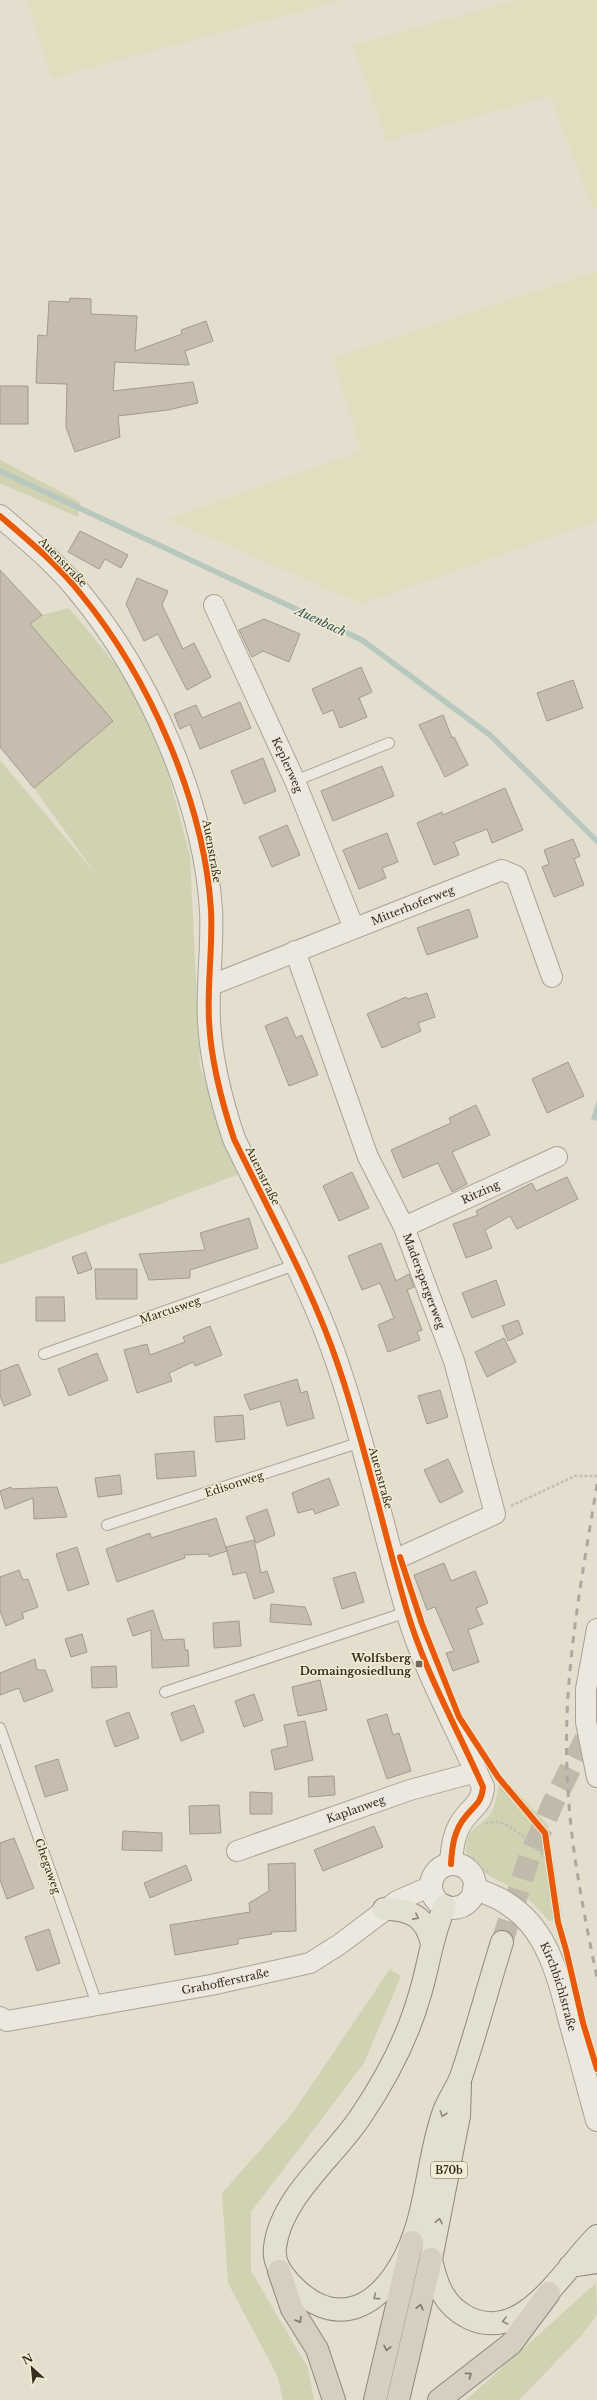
<svg xmlns="http://www.w3.org/2000/svg" width="597" height="2400" font-family="'Libre Baskerville',serif">
<style>
.farmland{fill:#e2ddbf}
.green{fill:#d0d2b1}
.water{fill:#b8c8bf}
.lines{fill:none;stroke-linecap:round;stroke-linejoin:round}
.stream{stroke:#b8c8bf;stroke-width:5.5}
.building{fill:#c7bdaf;stroke:#a39a8d}
.primary-tunnel{stroke:#c0baab;stroke-width:22;stroke-dasharray:22 11;stroke-linecap:butt}
.service-casing{stroke:#a8a396;stroke-width:12}
.minor-casing{stroke:#a8a396;stroke-width:22}
.tertiary-casing{stroke:#a8a396;stroke-width:24}
.primary-casing{stroke:#8e887e;stroke-width:24}
.motorway-casing{stroke:#8e887e;stroke-width:24}
.path{stroke:#c4bfb5;stroke-width:2.5;stroke-dasharray:3 2;stroke-linecap:butt}
.service{stroke:#ece8df;stroke-width:10}
.minor{stroke:#ece8df;stroke-width:20}
.tertiary{stroke:#ece8df;stroke-width:22}
.primary{stroke:#e3dfd1;stroke-width:22}
.motorway{stroke:#d6cfbf;stroke-width:22}
.rail{stroke:#aba89f;stroke-width:3;stroke-dasharray:7 7;stroke-linecap:butt}
.cycleway-casing{stroke:#f3ecd4;stroke-width:8}
.cycleway{stroke:#e8590c;stroke-width:6}
.oneway{stroke:#8c8678}
.oneway2{stroke:#7e7567}
.poi-dot{fill:#736a5c;stroke:#f3ecd4;stroke-width:1.5}
.labels{text-anchor:middle;dominant-baseline:central;stroke-width:3;stroke-linejoin:round;paint-order:stroke}
.shield{fill:#f3ecd4;stroke:#6f6655;stroke-width:1}
.shield-label{font-size:10px;font-weight:bold;fill:#362c1f}
.street-label{font-size:11px;fill:#362c1f;stroke:#f3ecd4}
.poi-label{font-size:11px;font-weight:bold;fill:#362c1f;stroke:#f3ecd4;text-anchor:end}
.water-label{font-size:12px;font-style:italic;fill:#2f5555;stroke:#f3ecd4}
</style>
<rect width="100%" height="100%" fill="#e3dece"/>
<path class="farmland" d="M27,0H343L52,78Z
M516,0H597V208L593,209L550,96L387,141L353,45Z
M597,271V521L362,604L168,519L361,451L333,358Z"/>
<path class="green" d="M0,460L80,502L78,517L0,483Z
M69,608L150,706L190,856L200,1066L239,1174L0,1265V760L95,873L34,788L113,721L30,624L42,615Z
M502,1776L548,1825L562,1917L549,1921C540,1911 531,1901 521,1893C503,1880 455,1868 468,1837C473,1826 485,1823 491,1813C498,1801 496,1788 502,1776Z
M390,1969L401,1976L364,2063L251,2212V2271L308,2368L314,2400H283L277,2375L228,2283L222,2193L292,2114Z
M596,2283L597,2315L581,2336L519,2400H466Z"/>
<path class="water" d="M597,1100V1121L591,1119Z"/>
<g class="lines">
<path class="stream" d="M0,471L362,640L490,735L597,841"/>
</g>
<path class="building" d="M70,298L91,299V314L137,316L135,351L182,334L181,330L206,321L213,341L185,351L189,365L115,362L113,391L193,382L198,403L168,410L118,416L120,437L75,452L66,427L67,384L36,383L38,335L47,336L49,301L69,302Z
M0,386H28V424H0Z
M80,531L128,555L121,568L105,559L99,569L68,552Z
M0,570L42,615L30,624L113,721L34,788L0,747Z
M137,578L168,591L162,605L183,649L194,643L211,677L187,690L158,634L144,641L126,604Z
M264,619L300,634L289,662L263,651L252,657L239,630Z
M361,667L372,692L359,698L367,717L340,728L333,710L323,714L312,689Z
M573,680L583,708L547,721L537,693Z
M240,702L251,728L200,749L190,724L180,729L174,714L196,705L202,718Z
M443,715L452,738L454,737L468,765L445,777L419,725Z
M263,758L276,791L244,804L231,771Z
M382,766L394,796L333,821L321,791Z
M505,788L523,830L492,843L487,829L454,842L459,855L434,865L417,823L442,812L443,815Z
M287,825L300,855L272,867L259,837Z
M387,833L398,862L382,868L386,878L359,889L343,850Z
M573,839L580,856L574,859L584,885L554,897L542,867L549,864L544,850Z
M469,909L478,937L427,955L417,928Z
M427,993L435,1017L418,1023L421,1031L382,1048L367,1014L406,997L408,999Z
M287,1017L296,1038L302,1035L318,1075L289,1086L265,1026Z
M568,1062L584,1096L547,1113L532,1079Z
M476,1105L490,1135L452,1152L467,1184L452,1192L438,1163L403,1178L391,1150L451,1123L449,1118Z
M352,1172L369,1208L339,1221L323,1186Z
M567,1177L578,1199L517,1229L510,1216L485,1230L492,1248L466,1258L453,1224L478,1215L476,1211L532,1183L536,1191Z
M249,1218L258,1248L190,1270V1278L149,1280L139,1254L205,1250L200,1233Z
M381,1243L396,1281L409,1274L414,1287L407,1290L422,1330L417,1332L420,1340L388,1352L378,1325L394,1318L380,1283L362,1290L348,1256Z
M86,1252L92,1269L78,1274L72,1257Z
M95,1269H137V1299H96Z
M496,1280L505,1305L472,1318L462,1293Z
M36,1297H64L65,1321H36Z
M518,1320L523,1334L508,1341L502,1326Z
M210,1326L222,1355L195,1366L193,1362L169,1373L172,1381L137,1393L124,1350L147,1344L150,1355L185,1342L183,1337Z
M504,1338L516,1362L487,1377L475,1352Z
M97,1353L108,1380L69,1396L58,1369Z
M18,1364L31,1395L4,1406L0,1396V1371Z
M297,1379L301,1393L307,1391L314,1418L287,1426L280,1401L250,1410L244,1395Z
M440,1390L448,1417L427,1424L418,1396Z
M243,1415L245,1439L216,1442L214,1417Z
M194,1451L196,1476L157,1479L155,1454Z
M448,1459L463,1492L440,1503L424,1470Z
M120,1475L122,1494L98,1497L95,1478Z
M329,1478L339,1505L315,1514L313,1509L298,1513L292,1493Z
M11,1487L12,1489L57,1487L67,1517L34,1519L33,1498L5,1509L0,1491Z
M267,1509L275,1535L256,1543L246,1517Z
M216,1518L227,1551L209,1557V1554L184,1555L185,1558L117,1582L106,1549L150,1533L151,1538Z
M254,1540L261,1573L267,1571L274,1592L254,1599L246,1572L233,1575L226,1547Z
M77,1547L89,1584L68,1591L56,1554Z
M444,1563L451,1581L475,1571L488,1603L476,1608L483,1624L468,1630L479,1662L453,1671L446,1653L454,1651L435,1607L427,1610L414,1575Z
M19,1570L23,1580L28,1579L38,1607L22,1613L24,1618L6,1626L0,1611V1577Z
M355,1572L364,1602L342,1609L333,1578Z
M271,1604L305,1607L312,1625L270,1622Z
M153,1610L163,1640L184,1639L185,1650H188L189,1666L152,1668L151,1630L133,1636L127,1619Z
M239,1621L241,1646L214,1648L213,1623Z
M82,1634L87,1652L71,1657L65,1639Z
M35,1659L37,1670H45L53,1691L24,1702L19,1688L0,1695V1673Z
M116,1666L117,1687L92,1688L91,1667Z
M320,1680L327,1710L298,1716L292,1687Z
M254,1694L263,1720L244,1727L235,1701Z
M194,1705L204,1732L181,1741L171,1713Z
M129,1712L139,1738L115,1747L106,1721Z
M387,1714L393,1735L399,1733L411,1771L387,1779L367,1720Z
M305,1721L313,1760L275,1770L271,1750L288,1746L284,1725Z
M58,1759L68,1790L45,1797L35,1766Z
M334,1776L335,1795L309,1797L308,1777Z
M250,1792L272,1793V1814H250Z
M219,1805L221,1833L190,1834L189,1806Z
M374,1826L383,1847L323,1871L314,1850Z
M123,1831L162,1833V1851L122,1850Z
M14,1838L34,1888L7,1899L0,1880V1843Z
M295,1863L296,1931L271,1932L272,1934L238,1939V1944L175,1955L170,1925L250,1912L249,1903L269,1891L268,1864Z
M186,1865L192,1880L150,1898L144,1883Z
M49,1929L60,1963L37,1971L25,1937Z"/>
<g class="lines">
<path class="primary-tunnel" d="M502,1942L529,1858L553,1803L597,1716"/>
<g class="service-casing">
<path id="service" d="M295,781L389,743
M44,1354L295,1265
M107,1525L361,1442
M165,1692L407,1612
M0,1728L97,2004"/>
</g>
<g class="minor-casing">
<g id="minor">
<path id="s1" d="M214,605L295,781L354,928"/>
<path id="s2" d="M295,951L368,1157L404,1227L454,1361L495,1514L394,1560"/>
<path id="s3" d="M209,986L502,870L516,876L552,977"/>
<path id="s4" d="M404,1227L557,1157"/>
<path d="M597,1629L586,1689V1722L597,1777"/>
<path id="s5" d="M237,1851L410,1790L476,1772"/>
<path id="s6" d="M0,2017L7,2021L211,1985L310,1963L340,1944L397,1901L422,1890H431"/>
</g>
</g>
<g class="tertiary-casing">
<g id="tertiary">
<path d="M0,516C28,540 57,564 80,593C149,677 204,801 211,910C213,946 207,984 209,1021C211,1062 221,1100 234,1139C270,1214 313,1289 339,1368C366,1448 383,1530 407,1611C425,1672 457,1728 483,1787C482,1802 475,1805 466,1816C454,1830 452,1846 451,1864"/>
<circle cx="453" cy="1886" r="22"/>
<path id="s7" d="M474,1889C543,1908 555,1964 571,2025C580,2056 588,2088 597,2120"/>
</g>
</g>
<g class="primary-casing">
<path id="primary" d="M445,1906C432,1934 429,1965 420,1994C408,2037 386,2079 361,2116C334,2157 281,2197 275,2247C273,2262 281,2273 290,2283C331,2327 372,2313 400,2266C427,2221 426,2163 443,2114C447,2101 456,2090 461,2077C476,2033 488,1987 502,1942
M384,1909C411,1909 426,1917 432,1944
M460,2084L459,2116L431,2259C436,2284 444,2306 469,2318C524,2344 564,2268 597,2236
M570,2266L597,2262"/>
</g>
<g class="motorway-casing">
<path id="motorway" d="M279,2271L292,2309L317,2349L334,2400
M375,2400L412,2242
M398,2400L431,2259
M439,2400L511,2344L549,2293"/>
</g>
<path class="path" d="M511,1506L575,1476H597
M486,1824C489,1823 495,1821 498,1822C512,1824 541,1851 550,1863
M472,1857L482,1869L489,1872"/>
<use href="#service" class="service"/>
<use href="#minor" class="minor"/>
<use href="#tertiary" class="tertiary"/>
<use href="#primary" class="primary"/>
<use href="#motorway" class="motorway"/>
<path class="rail" d="M597,1484C582,1578 563,1674 567,1769C569,1840 583,1909 597,1978"/>
<g class="cycleway-casing">
<path id="cycleway" d="M0,516C28,540 57,564 80,593C149,677 204,801 211,910C213,946 207,984 209,1021C211,1062 221,1100 234,1139C270,1214 313,1289 339,1368C366,1448 383,1530 407,1611C425,1672 457,1728 483,1787C482,1802 475,1805 466,1816C454,1830 452,1846 451,1864
M400,1557L422,1624L459,1717L498,1777L545,1833L558,1922L566,1950L583,2023L597,2069"/>
</g>
<use href="#cycleway" class="cycleway"/>
</g>
<defs><path id="oneway-chevron" d="M-2-3.5L2.5 0L-2 3.5" fill="none" stroke-width="1.6" stroke-linecap="round" stroke-linejoin="round"/></defs>
<g class="oneway">
<use href="#oneway-chevron" transform="translate(416 1917) rotate(28)"/>
<use href="#oneway-chevron" transform="translate(443 2114) rotate(109)"/>
<use href="#oneway-chevron" transform="translate(439 2221) rotate(-79)"/>
<use href="#oneway-chevron" transform="translate(376 2297) rotate(143)"/>
<use href="#oneway-chevron" transform="translate(505 2321) rotate(166)"/>
</g>
<g class="oneway2">
<use href="#oneway-chevron" transform="translate(420 2307) rotate(-77)"/>
<use href="#oneway-chevron" transform="translate(299 2320) rotate(59)"/>
<use href="#oneway-chevron" transform="translate(387 2348) rotate(102)"/>
<use href="#oneway-chevron" transform="translate(469 2375) rotate(-36)"/>
</g>
<rect class="poi-dot" x="415" y="1660" width="8" height="8" rx="2"/>
<g class="labels">
<rect class="shield" x="431" y="2162" width="36" height="16" rx="3"/>
<g class="shield-label">
<text x="449" y="2170">B70b</text>
</g>
<g class="street-label">
<text transform="translate(63 562) rotate(46)">Auenstraße</text>
<text stroke="none"><textPath href="#s1" startOffset="176">Keplerweg</textPath></text>
<text transform="translate(212 851) rotate(80)">Auenstraße</text>
<text stroke="none"><textPath href="#s3" startOffset="219">Mitterhoferweg</textPath></text>
<text transform="translate(263 1176) rotate(64)">Auenstraße</text>
<text stroke="none"><textPath href="#s4" startOffset="84">Ritzing</textPath></text>
<text stroke="none"><textPath href="#s2" startOffset="355">Maderspergerweg</textPath></text>
<text transform="translate(170 1310) rotate(-19)">Marcusweg</text>
<text transform="translate(381 1478) rotate(75)">Auenstraße</text>
<text transform="translate(234 1484) rotate(-18)">Edisonweg</text>
<text stroke="none"><textPath href="#s5" startOffset="126">Kaplanweg</textPath></text>
<text transform="translate(48 1866) rotate(71)">Ghegaweg</text>
<text stroke="none"><textPath href="#s6" startOffset="230">Grahofferstraße</textPath></text>
<text stroke="none"><textPath href="#s7" startOffset="137">Kirchbichlstraße</textPath></text>
</g>
<g class="poi-label">
<text x="411" y="1658">Wolfsberg<tspan x="411" dy="13">Domaingosiedlung</tspan></text>
</g>
<g class="water-label">
<text transform="translate(321 621) rotate(25)">Auenbach</text>
</g>
</g>
<g transform="translate(32 2368) rotate(333)" stroke="#f3ecd4" stroke-width="3" paint-order="stroke">
<path d="M0-3L7 15L0 10L-7 15Z" fill="#362c1f"/>
<text y="-6" font-size="11" font-weight="bold" text-anchor="middle" fill="#362c1f">N</text>
</g>
</svg>
